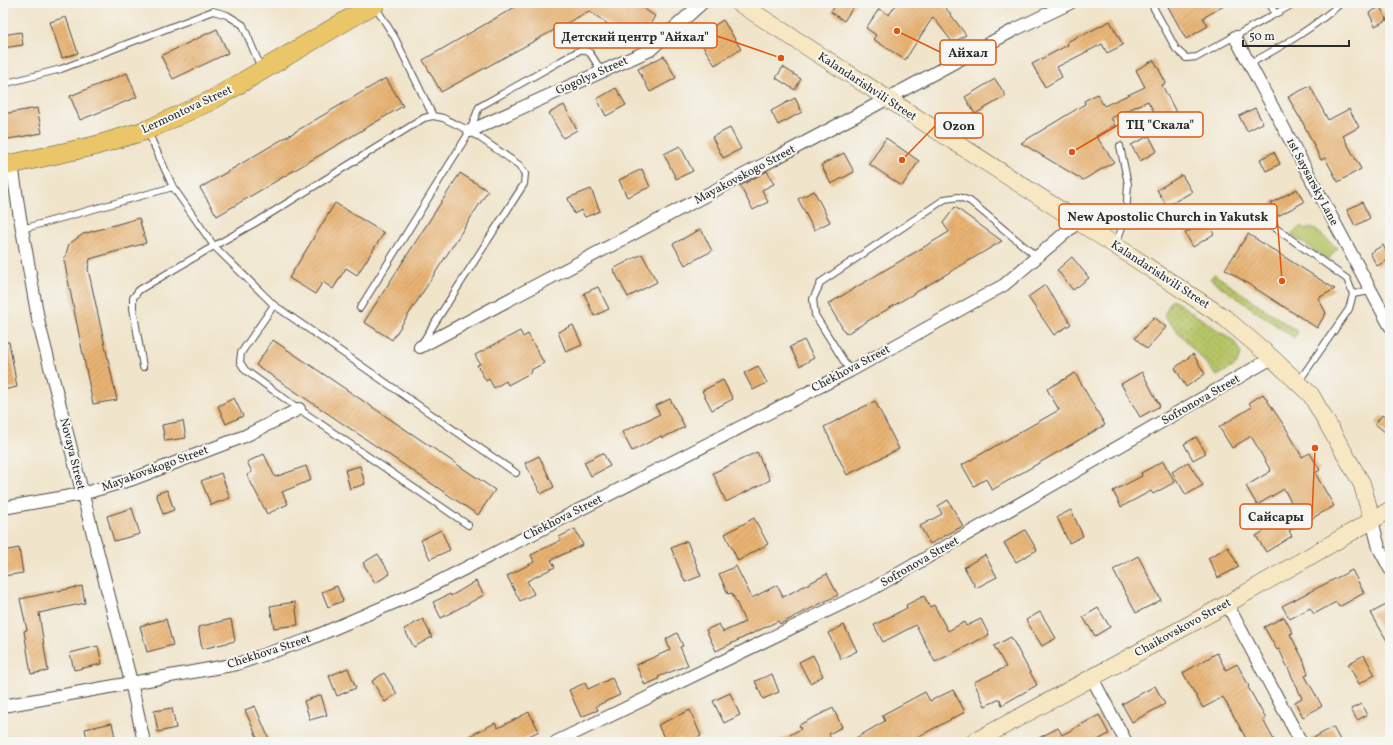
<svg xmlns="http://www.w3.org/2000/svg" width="1393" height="745" font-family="Vollkorn,serif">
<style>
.built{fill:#f4d3c0}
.grass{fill:url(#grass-dots);stroke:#707848}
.park{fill:#b6c466;stroke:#707848}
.building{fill:url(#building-hatch)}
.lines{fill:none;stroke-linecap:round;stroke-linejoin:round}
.lane-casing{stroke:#494743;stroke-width:8}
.street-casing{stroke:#494743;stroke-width:14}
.secondary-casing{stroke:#494743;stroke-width:18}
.primary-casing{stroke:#494743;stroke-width:20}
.lane{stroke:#fff;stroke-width:6}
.street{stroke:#fff;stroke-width:12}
.secondary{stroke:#f7e8c3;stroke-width:17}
.primary{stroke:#eac669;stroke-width:19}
.labels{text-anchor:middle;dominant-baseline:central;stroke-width:4;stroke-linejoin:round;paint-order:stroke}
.street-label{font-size:12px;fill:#2b2b2b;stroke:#f6f6f2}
.leader{fill:none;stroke:#df570e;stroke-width:1.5}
.callout-dot{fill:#df570e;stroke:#f6f6f2;stroke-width:1.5}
.callout{fill:#f6f6f2;stroke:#df570e;stroke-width:1.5}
.callout-label{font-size:13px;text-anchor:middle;font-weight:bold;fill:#2b2b2b}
</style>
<defs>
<pattern id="grass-dots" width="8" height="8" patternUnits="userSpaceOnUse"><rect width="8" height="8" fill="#b6c466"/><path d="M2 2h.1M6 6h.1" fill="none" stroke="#949f54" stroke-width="1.8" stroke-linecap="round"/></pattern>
<pattern id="building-hatch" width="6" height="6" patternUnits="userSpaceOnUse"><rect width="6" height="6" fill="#e8b373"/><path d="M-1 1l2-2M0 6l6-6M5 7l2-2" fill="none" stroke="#c79a64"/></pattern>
</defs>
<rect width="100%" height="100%" fill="#f6f6f2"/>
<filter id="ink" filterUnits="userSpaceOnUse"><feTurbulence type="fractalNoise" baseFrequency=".025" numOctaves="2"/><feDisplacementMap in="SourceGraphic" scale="8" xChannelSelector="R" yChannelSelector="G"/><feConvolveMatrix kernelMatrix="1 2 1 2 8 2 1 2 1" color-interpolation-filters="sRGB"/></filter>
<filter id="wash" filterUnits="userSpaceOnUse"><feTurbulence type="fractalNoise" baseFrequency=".012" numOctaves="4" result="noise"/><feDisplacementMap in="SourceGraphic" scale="16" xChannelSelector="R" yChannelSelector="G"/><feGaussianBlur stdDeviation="0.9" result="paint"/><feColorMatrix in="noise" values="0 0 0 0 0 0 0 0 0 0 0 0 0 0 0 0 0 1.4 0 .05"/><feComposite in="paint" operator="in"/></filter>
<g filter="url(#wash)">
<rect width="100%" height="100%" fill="#f0e4ca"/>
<path class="built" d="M1004,3H1023L1007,10Z"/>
<path class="grass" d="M1214,274L1298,332L1294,338L1210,279Z
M1172,299L1234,341L1241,354L1236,365L1217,376L1164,316Z"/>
<path class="park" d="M1302,226L1305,230L1312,227L1337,248L1328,260L1291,234Z"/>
<g id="blocks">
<path class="building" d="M522,3H635L655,16L638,45L589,11L441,92L423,60Z
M837,3H856L844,21L831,12Z
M897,3H942L966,35L953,43L933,17L905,60L873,39L876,35L866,28L879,9L889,15Z
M1166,3H1229L1203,18L1208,26L1186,39Z
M1380,7L1387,20L1375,26L1369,13Z
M66,17L78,53L62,58L50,22Z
M723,20L741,49L715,65L697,37Z
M1110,21L1123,45L1107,53L1102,44L1057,67L1062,77L1045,87L1032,64L1068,45L1067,42L1082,34L1083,35Z
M217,29L228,53L173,79L161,56Z
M21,32L23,45L3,48V35Z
M664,56L676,78L650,92L638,69Z
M1154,60L1166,83L1162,85L1179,118L1162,127L1148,101L1111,118L1115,125L1096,136L1114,162L1083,180L1021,143L1085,104L1084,101L1097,94L1104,106L1145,87L1136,70Z
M783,67L801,79L795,90L776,78Z
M127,73L137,97L80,120L70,96Z
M386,78L403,106L217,216L200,188Z
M995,79L1006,96L975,114L965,97Z
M1310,86L1328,120L1349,109L1359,127L1343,136L1361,169L1338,182L1325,158L1321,160L1300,117H1299L1288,97Z
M616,88L626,105L606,116L597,99Z
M795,98L802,112L778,125L771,111Z
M564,105L577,130L563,138L549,113Z
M37,108L42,133L3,140V114Z
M1255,108L1263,123L1247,131L1239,116Z
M730,128L741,149L723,158L712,137Z
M1149,136L1157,151L1140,161L1131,145Z
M886,138L919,161L902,186L869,164Z
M680,146L693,171L676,179L664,154Z
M1274,152L1280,164L1266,171L1260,159Z
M844,153L854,172L831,184L821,165Z
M642,169L650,187L627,197L619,180Z
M767,171L774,184L762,190L768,202L753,210L740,186Z
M460,173L488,191L392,340L364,322Z
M1182,175L1192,192L1167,206L1157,190Z
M591,189L600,211L585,217L581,210L574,214L568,198Z
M1297,189L1304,202L1278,216L1271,203Z
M814,191L830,222L814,230L798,199Z
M1362,202L1370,218L1355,226L1347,210Z
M335,203L384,233L357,275L346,268L333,289L323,282L315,294L289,278Z
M955,207L1002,241L846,334L828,304L949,232L943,223Z
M139,218L146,243L90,259L88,269L117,400L93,404L64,260L69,244L83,234Z
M1205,221L1214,234L1193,247L1185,233Z
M701,229L712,251L685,265L673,244Z
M1248,234L1335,289L1318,298L1326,313L1317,328L1225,269Z
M1383,245L1390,259L1377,266L1370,253Z
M642,254L657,282L628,297L613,269Z
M1072,257L1089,278L1073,290L1057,270Z
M1045,285L1071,324L1054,335L1028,297Z
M598,287L609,309L594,316L584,293Z
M1154,317L1166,327L1147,349L1135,338Z
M573,325L582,345L566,352L558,332Z
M520,331L523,337L528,334L544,363L531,370L532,372L508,385L506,381L494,388L489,379L486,381L477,365L480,364L475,355Z
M273,340L495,490L478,515L256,365Z
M804,340L814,358L800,366L790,347Z
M3,342H9L17,387L3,390Z
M1193,354L1205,374L1186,387L1175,368Z
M758,366L767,383L753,390L744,373Z
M1142,372L1160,406L1140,417L1121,384Z
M1075,373L1105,425L992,490L986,479L974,486L962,465L1059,410L1047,389Z
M723,380L733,399L712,410L702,391Z
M1263,394L1287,430L1302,457L1310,453L1320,470L1315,473L1334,506L1289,531L1292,536L1266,552L1256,536L1296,511L1284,489L1257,505L1246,486L1271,471L1251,436L1232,448L1219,427L1252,407L1249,403Z
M234,398L243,416L226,424L218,406Z
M670,399L685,427L662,438L661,436L632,451L622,432L660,414L655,406Z
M875,401L899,449L847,475L824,427Z
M1382,415L1390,421V436L1375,424Z
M183,421L186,438L165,441L162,425Z
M1196,437L1206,453L1193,460L1184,444Z
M757,452L770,480L726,502L713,473Z
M603,453L610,466L591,476L584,462Z
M264,454L275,477L306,466L311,480L282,492L288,504L267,514L247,475L252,472L247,462Z
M539,456L554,487L541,494L525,463Z
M1163,461L1175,482L1153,494L1151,491L1121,507L1113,491L1142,476L1141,473Z
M1188,462L1203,485L1186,495L1172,472Z
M360,466L365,484L350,489L345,470Z
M221,473L230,498L211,505L201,481Z
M167,490L174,510L163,514L156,494Z
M948,500L963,526L930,544L920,526L942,514L938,506Z
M132,508L140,534L114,541L107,516Z
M1071,510L1083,536L1069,543L1057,517Z
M754,518L768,544L738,561L725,534Z
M575,529L583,545L551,560L555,567L527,581L534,594L520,601L507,576L534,562L531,555L561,540L559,537Z
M441,530L450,550L430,559L421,540Z
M1025,530L1037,550L1016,562L1004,543Z
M687,541L701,576L685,582L671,548Z
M1228,547L1239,567L1218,578L1208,558Z
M19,548L23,573L3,576V551Z
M378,554L390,574L375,583L363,563Z
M985,555L997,577L976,588L964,567Z
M1138,556L1161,600L1136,613L1113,570Z
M736,566L752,598L777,585L783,597L827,574L838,595L780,624L778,621L716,651L706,630L719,624L723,632L745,622L732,593L728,594L719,574Z
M1352,570L1364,593L1339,607L1336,602L1314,614L1310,608L1290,619L1282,606Z
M476,581L484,595L441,618L433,602L450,594L451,596Z
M82,586L85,603L39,613L48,671L31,674L24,631L27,630L20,599Z
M337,586L343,601L328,607L322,592Z
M924,596L930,607L934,605L948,631L964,622L966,626L981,619L989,635L935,662L916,625L883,642L874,625L907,608L906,605Z
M295,602L298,625L274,628L270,606Z
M1386,605L1390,613V646L1371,613Z
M1098,608L1110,627L1095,636L1083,617Z
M1040,612L1056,638L1042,646L1026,620Z
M1284,617L1293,633L1290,634L1303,659L1308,674L1305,676L1322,706L1303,717L1295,702L1302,698L1279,649L1277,650L1264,627Z
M166,619L173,645L147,652L140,626Z
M231,619L235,641L202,649L198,627Z
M423,619L432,637L414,647L404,629Z
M844,625L857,651L841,659L828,633Z
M677,633L683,646L680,647L688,665L658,677L659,679L645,685L636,665L670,650L666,639Z
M1011,637L1037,685L1002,705L1000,699L985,706L974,682L1006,667L994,646Z
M98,646L102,664L74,670L70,653Z
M1217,653L1226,670L1237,664L1249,686L1248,687L1266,719L1263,720L1275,742H1248L1223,697L1203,708L1183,673Z
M813,655L823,676L810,683L799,662Z
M1364,655L1375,675L1359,684L1348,664Z
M348,668L356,688L337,696L329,676Z
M384,673L397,694L385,702L372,681Z
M772,674L779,692L763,699L755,681Z
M612,678L620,695L596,706L598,710L581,717L569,690L585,683L588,689Z
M1155,686L1165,704L1132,722L1122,704Z
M953,690L965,712L908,742H849L885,721L882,715L925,692L930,701Z
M730,693L740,715L724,723L713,701Z
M321,695L327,715L310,720L304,701Z
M1361,704L1367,715L1357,720L1351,709Z
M255,706L269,739L261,742H259L245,710Z
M172,708L176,728L158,732L154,711Z
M833,708L842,727L829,734L833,742H776L801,729L799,725Z
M690,710L701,736L689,742H681L680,738L671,742H666L658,725Z
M529,712L539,731L517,742H458L495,723L498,728Z
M1099,715L1109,734L1094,742H1031L1058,728L1062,735Z
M112,723L116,742H88L85,729Z
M1333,727L1341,742H1308V741Z"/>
</g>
</g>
<g filter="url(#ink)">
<use href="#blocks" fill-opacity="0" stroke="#494743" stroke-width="1"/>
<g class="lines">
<g class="lane-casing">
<path id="lane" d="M1151,3L1176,49L1186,58L1197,57L1295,3
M1270,3L1275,14
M375,6L395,38L433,116
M1249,64C1283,46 1312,29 1341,3
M3,84L61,69L213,11L227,15L243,25L261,68
M148,132L173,187L214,246L255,223L424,118L433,116L443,118L470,131L519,165L525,174L524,184L422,343
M1267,222L1347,279L1353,294L1349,309L1299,381
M22,229L173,187
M1116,244L1126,216L1128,184L1120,146
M1353,294L1371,291
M274,305L241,353L240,362L245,370L299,409L468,525
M360,308L470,131L479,107L582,49L590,53L602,72
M143,367L133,308V298L139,290L214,246L274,305L516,473
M850,371L815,315L813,299L821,282L945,199L959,197L970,201L1037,257"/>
</g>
<g class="street-casing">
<path id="street" d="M1235,37L1390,326
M470,131L650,50L702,3
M12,164L19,212L39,324L131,682L144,742
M420,347L870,108L1014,30L1070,3
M3,508L82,494L133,479L245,436L299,409
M1372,520L1379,548L1390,569
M1227,604L1301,742
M1092,678L1126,742
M3,706L237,664L307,640L421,591L850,371L1004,285L1078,222
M556,742L874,588L1272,358"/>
</g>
<g class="secondary-casing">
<path id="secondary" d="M739,3L1116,246L1225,318L1272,358L1311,395L1362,484L1372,520
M974,742L1227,604L1390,510"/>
</g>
<g class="primary-casing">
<path id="primary" d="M3,166L94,146L147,130L212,100L376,3"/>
</g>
<use href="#lane" class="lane"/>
<use href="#street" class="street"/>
<use href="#secondary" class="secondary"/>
<use href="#primary" class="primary"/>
</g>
</g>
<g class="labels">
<g class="street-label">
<text transform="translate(592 76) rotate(-24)">Gogolya Street</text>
<text transform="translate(867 87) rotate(33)">Kalandarishvili Street</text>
<text transform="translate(187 110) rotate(-25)">Lermontova Street</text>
<text transform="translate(745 175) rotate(-28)">Mayakovskogo Street</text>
<text transform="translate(1312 182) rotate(62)">1st Saysarsky Lane</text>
<text transform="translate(1160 275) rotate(33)">Kalandarishvili Street</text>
<text transform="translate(851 369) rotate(-28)">Chekhova Street</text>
<text transform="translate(1201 400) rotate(-30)">Sofronova Street</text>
<text transform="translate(72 454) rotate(76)">Novaya Street</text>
<text transform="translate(155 469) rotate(-20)">Mayakovskogo Street</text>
<text transform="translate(563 518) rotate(-27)">Chekhova Street</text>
<text transform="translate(920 562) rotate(-30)">Sofronova Street</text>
<text transform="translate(1183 628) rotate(-29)">Chaikovskovo Street</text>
<text transform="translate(269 652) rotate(-18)">Chekhova Street</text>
</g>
</g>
<path class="leader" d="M781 58L717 36M897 31L940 52M1072 152L1118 125M902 160L935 126M1282 281L1277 216M1315 448L1312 516"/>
<g class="callout-dot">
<circle cx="781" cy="58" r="4"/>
<circle cx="897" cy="31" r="4"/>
<circle cx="1072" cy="152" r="4"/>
<circle cx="902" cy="160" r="4"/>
<circle cx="1282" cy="281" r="4"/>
<circle cx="1315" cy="448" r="4"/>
</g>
<g class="callout">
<rect x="554" y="23" width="163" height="25" rx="4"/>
<rect x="940" y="40" width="56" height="25" rx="4"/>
<rect x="1118" y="112" width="85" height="25" rx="4"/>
<rect x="935" y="113" width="48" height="25" rx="4"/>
<rect x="1059" y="204" width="218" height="25" rx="4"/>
<rect x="1240" y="504" width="72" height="25" rx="4"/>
</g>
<g class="callout-label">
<text x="635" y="41">Детский центр "Айхал"</text>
<text x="968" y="57">Айхал</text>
<text x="1160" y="129">ТЦ "Скала"</text>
<text x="959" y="130">Ozon</text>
<text x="1168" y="221">New Apostolic Church in Yakutsk</text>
<text x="1276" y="521">Сайсары</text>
</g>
<rect width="1393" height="745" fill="none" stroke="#f6f6f2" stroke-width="16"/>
<path d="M1243 40v6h106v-6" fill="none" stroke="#2b2b2b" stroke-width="2"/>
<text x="1249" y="40" font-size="12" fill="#2b2b2b" stroke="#f6f6f2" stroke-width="3" paint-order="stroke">50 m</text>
</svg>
